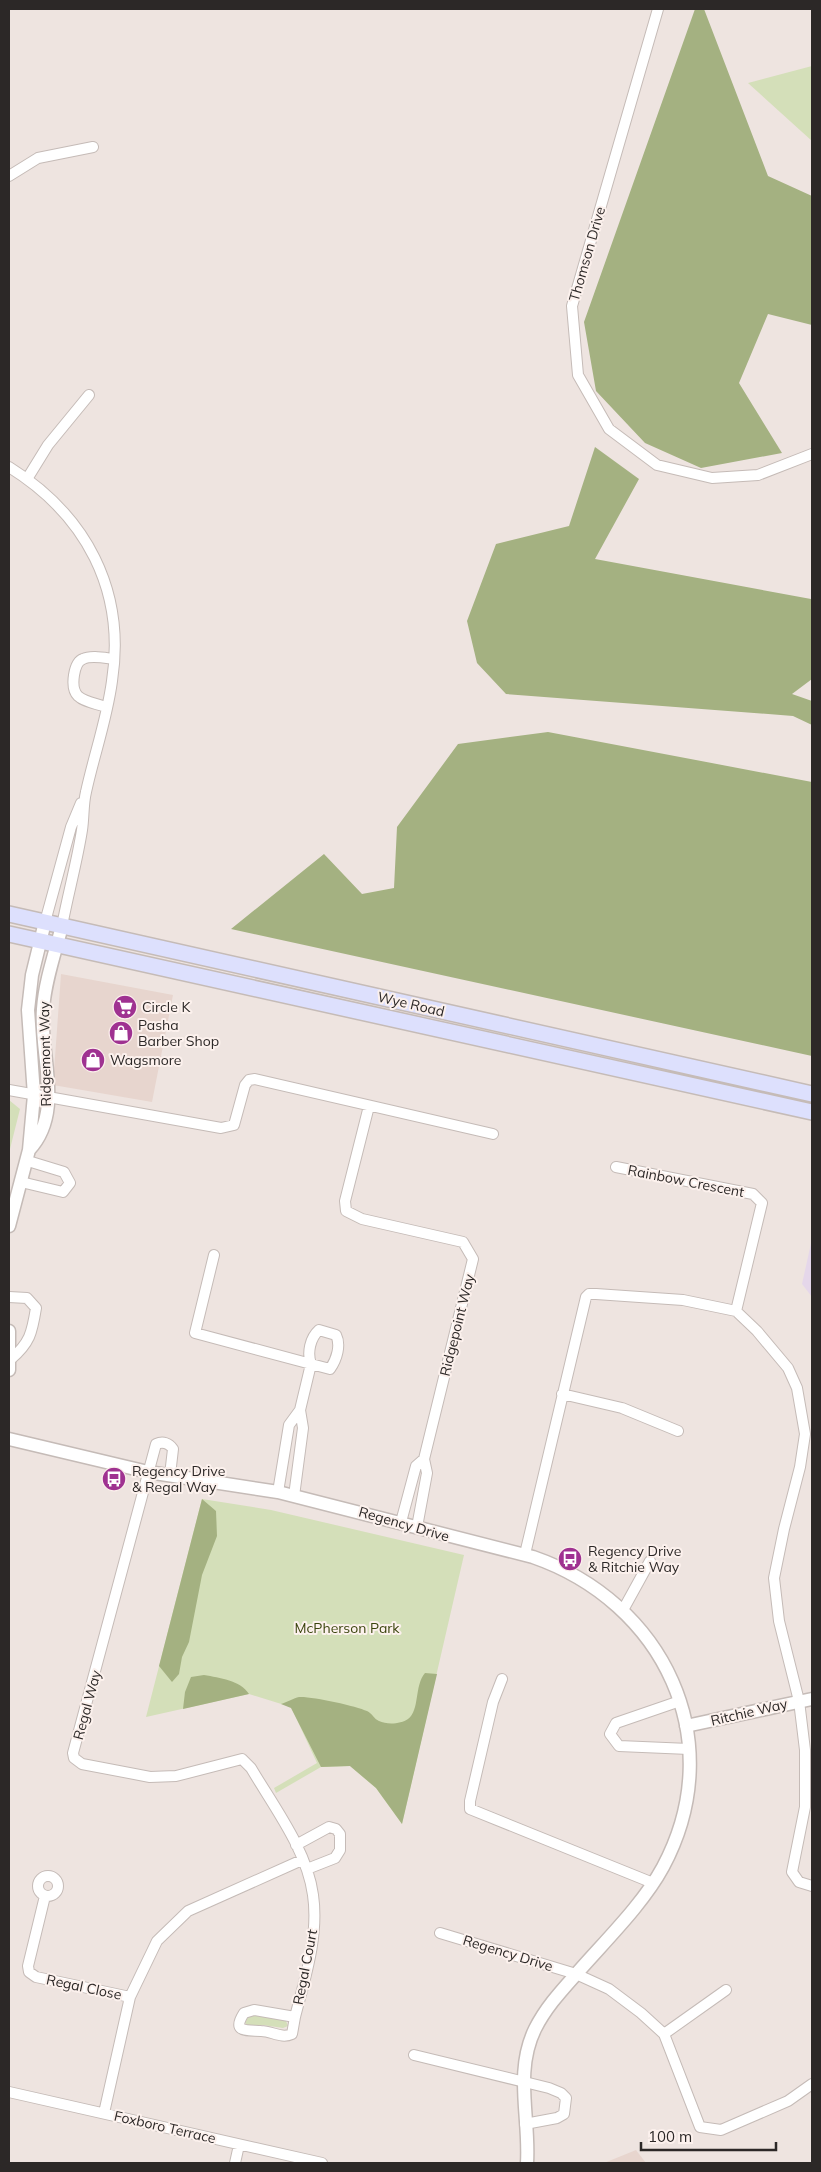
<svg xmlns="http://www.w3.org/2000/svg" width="821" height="2172" font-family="Mulish,sans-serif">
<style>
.built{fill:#e7d5ce}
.education{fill:#e5d7ea}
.green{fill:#d4dfb9}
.forest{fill:#a4b181}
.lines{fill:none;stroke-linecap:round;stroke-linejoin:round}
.minor-casing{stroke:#c5bbb7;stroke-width:12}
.tertiary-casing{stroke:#c5bbb7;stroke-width:15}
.secondary-casing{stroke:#c5bbb7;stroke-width:18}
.minor{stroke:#fff;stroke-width:10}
.tertiary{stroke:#fff;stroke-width:12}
.secondary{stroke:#dde0fd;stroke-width:15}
.labels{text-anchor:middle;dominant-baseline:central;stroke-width:4;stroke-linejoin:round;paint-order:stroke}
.street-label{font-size:14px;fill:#2c2827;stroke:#fcf1ed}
.poi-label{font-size:14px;fill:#2c2827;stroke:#fcf1ed;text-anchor:start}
.park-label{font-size:14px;fill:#3a440d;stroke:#fcf1ed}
</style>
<rect width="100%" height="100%" fill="#eee4e0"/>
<path class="built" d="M61,974L173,995L152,1102L53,1085Z
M636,2150L646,2163H604Z"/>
<path class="education" d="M812,1239V1297L802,1284Z"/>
<path class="green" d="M812,66V141L748,83Z
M9,1100L20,1109L9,1153Z
M202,1499L271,1510L464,1555L402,1824L376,1788L350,1766L321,1767L276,1793L274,1788L317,1763L291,1707L249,1694L146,1717Z
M258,2014L286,2021L288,2026L283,2028L263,2025L249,2027L245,2023L248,2017Z"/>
<path class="forest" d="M695,9H704L768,176L812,196V325L768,314L739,383L782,453L701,468L645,443L596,391L584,322Z
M595,447L639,479L595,559L811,599L812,679L792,694L812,701V725L793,716L506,694L477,663L467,621L496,544L569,526Z
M548,732L812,782V1056L231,929L324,854L362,894L394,888L397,827L458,744Z
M202,1499L216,1511L217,1536L202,1575L189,1642L182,1657L179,1674L172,1682L159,1666Z
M425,1673L437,1674L402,1824L376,1788L350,1766L321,1767L291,1708L281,1704C287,1702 294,1698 299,1697C311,1696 356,1706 367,1711C372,1713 374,1719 379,1721C387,1725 401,1724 408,1719C420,1710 414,1686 425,1673Z
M204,1675C220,1678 240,1680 249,1694L183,1709L185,1692L191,1677Z"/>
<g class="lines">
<g class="minor-casing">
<path id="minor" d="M658,9L572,306L578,375L609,429L657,465L712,478L758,475L812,454
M9,176L38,158L93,147
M9,467C86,515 126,590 112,681C107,719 94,755 86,792C83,804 84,817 82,830C77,862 68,894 62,926
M27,479L48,445L89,395
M106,707C85,700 70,701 74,675C75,669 77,661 83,659C91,655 105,658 114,659
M45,922L71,827L81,803
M9,1090L221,1128L234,1125L245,1085L249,1080L255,1079L493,1134
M369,1106L345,1201L346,1211L362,1219L463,1242L473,1259L424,1459L427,1473L417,1527
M616,1167L753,1194L762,1203L736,1311
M21,1182L63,1192L70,1183L64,1172L28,1161
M214,1255L195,1333L311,1364L330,1369C337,1359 341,1345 336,1335L319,1330C310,1338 307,1353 311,1364L300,1410L289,1425L278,1492
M9,1297L27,1298L36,1308C32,1333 30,1343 10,1360
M562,1394L622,1408L678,1431
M170,1475L173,1449C169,1443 163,1441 156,1444L73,1753L74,1758L82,1764L150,1777L176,1776L242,1759L251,1768C274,1807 307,1850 313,1895C319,1936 305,1978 295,2017
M294,1496L303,1428L300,1410
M401,1522L416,1466L424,1459
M525,1554L586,1297L589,1294H596L683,1300L736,1311L757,1331L788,1368L797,1388L805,1434L800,1467L784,1529L774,1578L779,1621L799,1701L805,1750V1807L792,1872L799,1882L812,1886
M623,1610L650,1561
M502,1679L493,1702L470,1801V1809L653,1883
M680,1701L616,1723L610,1734L619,1746L689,1749
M296,1845L329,1827L336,1829L340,1834V1850L335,1858L307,1869
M38 1886a10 10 0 1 1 20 0a10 10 0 1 1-20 0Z
M45,1896L28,1966L29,1972L36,1977L130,1997
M440,1933L576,1974L609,1989L641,2013L664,2034L700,2127L721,2130L788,2101L812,2084
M254,2010L295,2017L292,2034C281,2039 272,2031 261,2031C247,2030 231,2033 244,2013Z
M664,2034L726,1990
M414,2055L549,2088L561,2093L566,2098L564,2114L557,2118L525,2124
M9,2092L322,2163
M104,2113L130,1997L157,1941L188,1911L302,1860
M235,2163L239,2145"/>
</g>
<g class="tertiary-casing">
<path id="tertiary" d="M29,1150C65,1112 39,1054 43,1009C45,981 55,953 62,926
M9,1226L29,1150L34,1095L28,1010L32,975L45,922
M9,1331V1370
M9,1439L148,1472L278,1492L533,1557C663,1602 731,1740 663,1867C643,1904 606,1940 578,1972C562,1990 546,2007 535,2029C514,2072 530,2118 527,2163
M686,1726L812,1699"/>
</g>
<g class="secondary-casing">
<path id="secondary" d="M9,914L812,1094
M9,934L812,1112"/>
</g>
<use href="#minor" class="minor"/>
<use href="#tertiary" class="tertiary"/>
<use href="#secondary" class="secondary"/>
</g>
<defs>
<g id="supermarket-disc" transform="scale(1.25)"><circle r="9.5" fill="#9f3291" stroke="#fcf1ed"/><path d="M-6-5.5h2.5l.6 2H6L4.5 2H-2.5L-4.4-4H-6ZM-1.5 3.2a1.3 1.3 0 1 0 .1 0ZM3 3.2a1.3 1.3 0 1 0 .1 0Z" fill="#fff"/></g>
<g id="shop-disc" transform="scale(1.25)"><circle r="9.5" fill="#9f3291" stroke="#fcf1ed"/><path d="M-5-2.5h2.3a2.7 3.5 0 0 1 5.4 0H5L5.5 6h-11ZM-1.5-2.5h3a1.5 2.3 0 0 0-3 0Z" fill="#fff"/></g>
<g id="bus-disc" transform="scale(1.25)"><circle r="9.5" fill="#9f3291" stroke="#fcf1ed"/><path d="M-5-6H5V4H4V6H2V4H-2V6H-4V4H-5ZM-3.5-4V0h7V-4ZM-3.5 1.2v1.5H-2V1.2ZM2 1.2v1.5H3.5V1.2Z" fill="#fff"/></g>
</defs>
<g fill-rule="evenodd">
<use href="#supermarket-disc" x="125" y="1007"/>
<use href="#shop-disc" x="121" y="1033"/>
<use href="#shop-disc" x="93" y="1060"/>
<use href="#bus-disc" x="114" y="1479"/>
<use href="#bus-disc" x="570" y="1559"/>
</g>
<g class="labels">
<g class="street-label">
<text transform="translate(587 254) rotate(-74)">Thomson Drive</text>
<text transform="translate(411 1004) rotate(13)">Wye Road</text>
<text transform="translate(45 1054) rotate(-91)">Ridgemont Way</text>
<text transform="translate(686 1181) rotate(11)">Rainbow Crescent</text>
<text transform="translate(457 1325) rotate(-76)">Ridgepoint Way</text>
<text transform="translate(404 1524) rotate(16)">Regency Drive</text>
<text transform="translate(87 1705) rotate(-75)">Regal Way</text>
<text transform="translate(749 1712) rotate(-13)">Ritchie Way</text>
<text transform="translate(508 1953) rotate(17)">Regency Drive</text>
<text transform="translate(305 1967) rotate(-79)">Regal Court</text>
<text transform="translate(84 1987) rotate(12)">Regal Close</text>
<text transform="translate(165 2127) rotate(13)">Foxboro Terrace</text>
</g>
<g class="poi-label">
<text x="142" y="1007">Circle K</text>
<text x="138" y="1025">Pasha<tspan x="138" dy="16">Barber Shop</tspan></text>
<text x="110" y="1060">Wagsmore</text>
<text x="132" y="1471">Regency Drive<tspan x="132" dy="16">&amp; Regal Way</tspan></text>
<text x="588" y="1551">Regency Drive<tspan x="588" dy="16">&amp; Ritchie Way</tspan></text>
</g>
<g class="park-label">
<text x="347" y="1628">McPherson Park</text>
</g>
</g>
<rect width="821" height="2172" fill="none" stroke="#2c2827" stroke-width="20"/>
<path d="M641 2142v8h135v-8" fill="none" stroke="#2c2827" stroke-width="2.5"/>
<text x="648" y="2142" font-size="15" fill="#2c2827" stroke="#fcf1ed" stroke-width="4" paint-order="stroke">100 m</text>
</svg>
